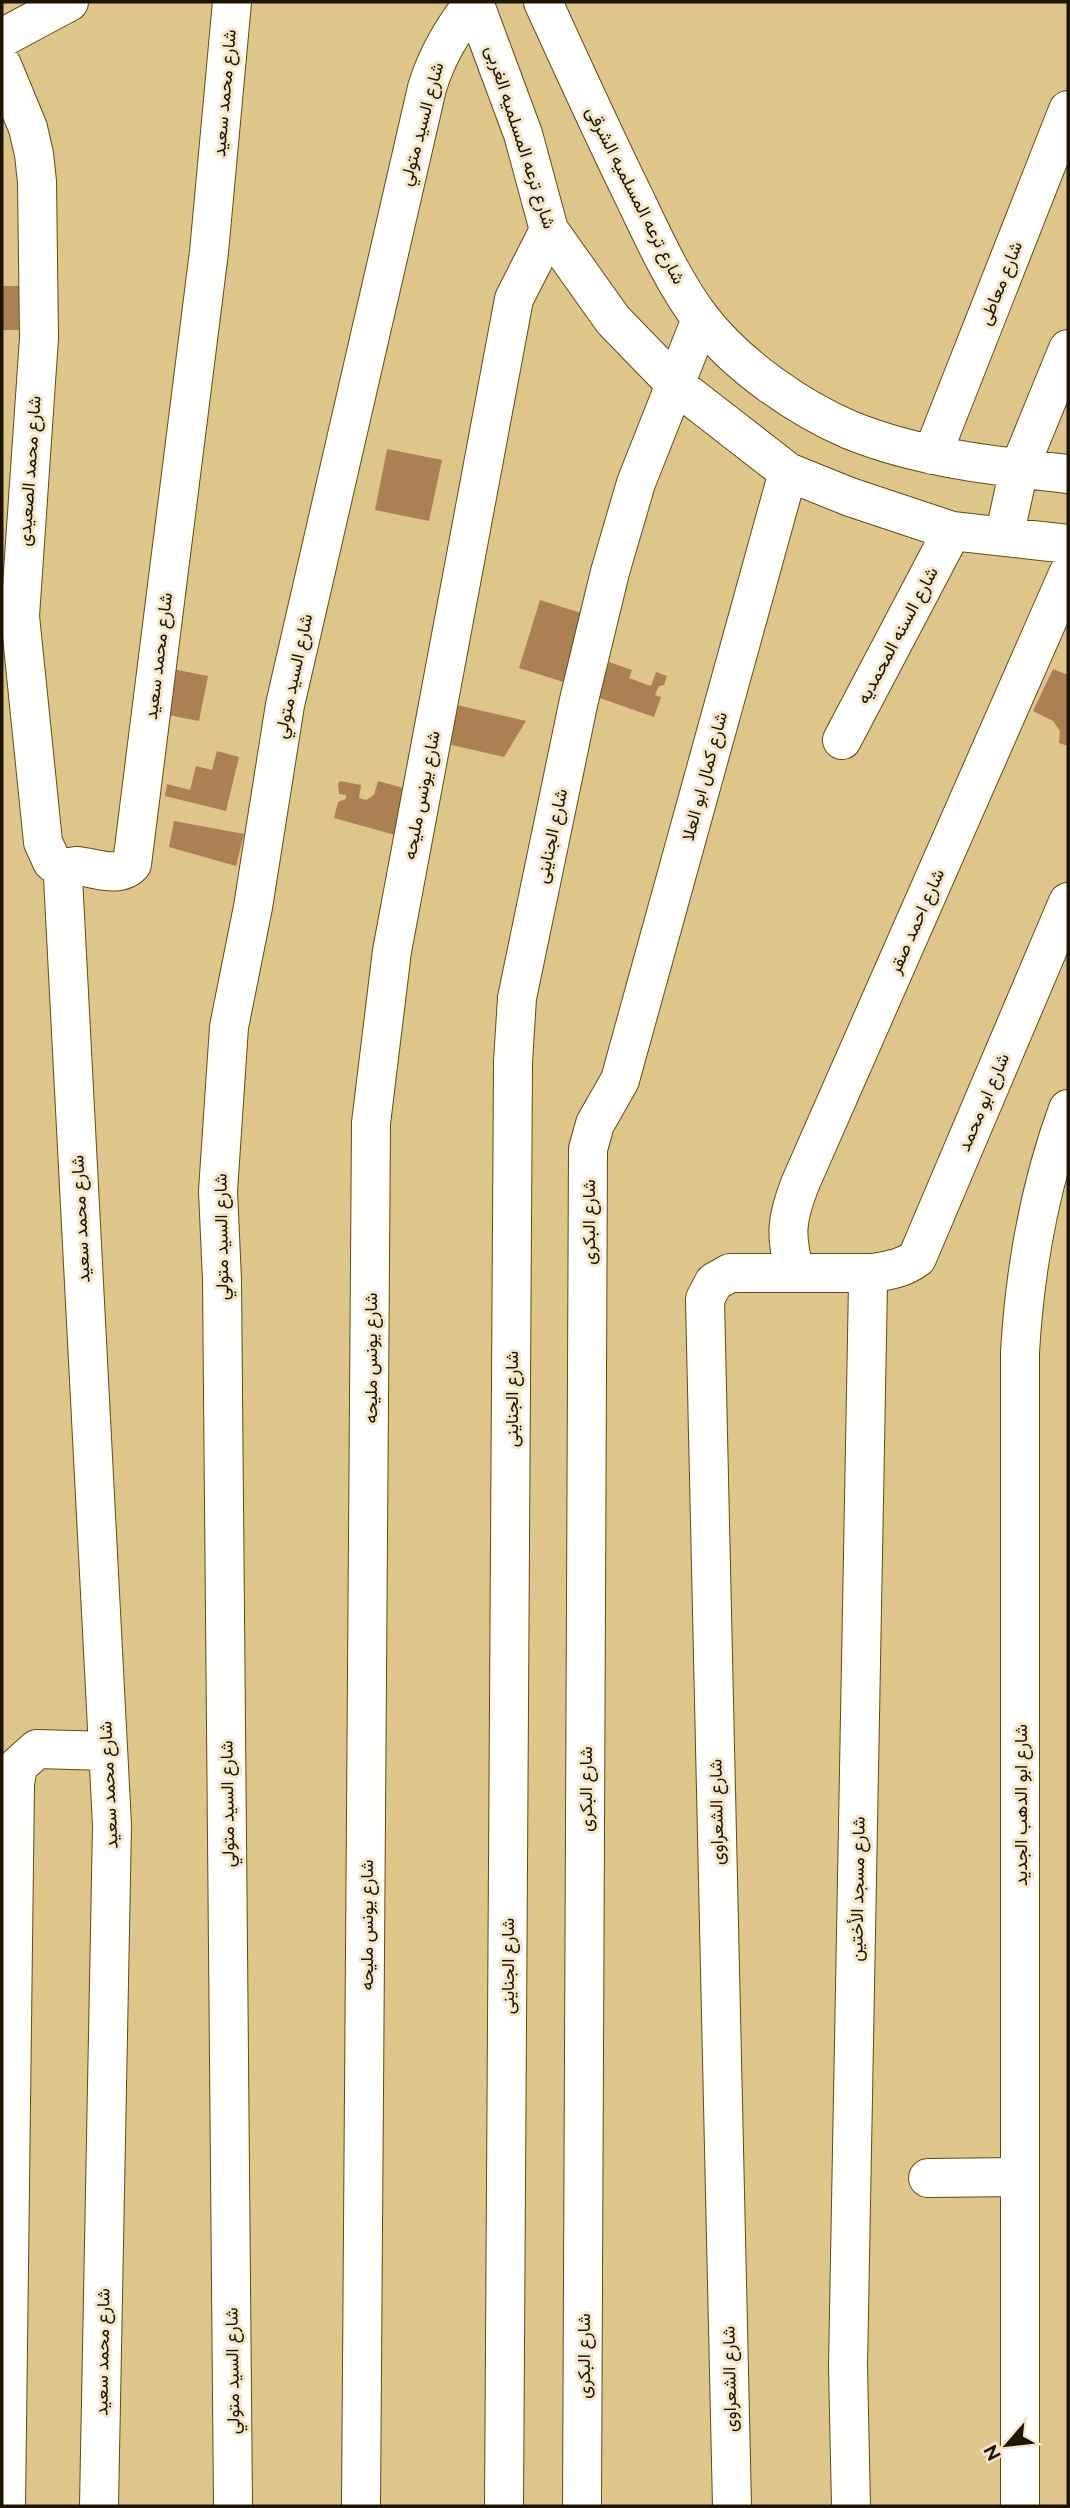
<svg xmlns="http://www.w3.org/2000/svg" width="1070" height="2508" font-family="Raleway,Vazirmatn,sans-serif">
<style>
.building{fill:#ac8052}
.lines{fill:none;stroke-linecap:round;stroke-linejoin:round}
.minor-casing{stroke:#634c0c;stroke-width:40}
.minor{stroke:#fff;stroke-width:38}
.labels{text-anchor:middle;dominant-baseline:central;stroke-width:6;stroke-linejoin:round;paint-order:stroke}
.street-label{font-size:18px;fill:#1d1400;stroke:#f4e7ca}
</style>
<rect width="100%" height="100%" fill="#dec589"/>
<path class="building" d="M2,286H25L23,330H2Z
M387,449L442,460L429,521L375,510Z
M540,600L594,617L573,685L519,668Z
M609,662L632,670L629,678L651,686L656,672L667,676L664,685L659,686L655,695L661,697L654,717L597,697Z
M162,667L208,676L199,721L153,712Z
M1053,669L1068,675V746L1059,743L1060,731L1053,721L1033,711Z
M448,703L526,721L504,757L439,742Z
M217,751L239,757L226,811L165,796L167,784L190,790L196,766L212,770Z
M340,781L361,785L359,798L366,800L374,795L378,781L407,789L395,835L334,818L338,802L346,799V795L339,794L338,784Z
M174,821L244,834L236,866L169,847Z"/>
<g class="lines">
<g class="minor-casing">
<path id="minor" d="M474,2L523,134L549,230L613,320L676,385L788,472L850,497L952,531L1068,544
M543,2C573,68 603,134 635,199C653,237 676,287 702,320C737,365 798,408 850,430C919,458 995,466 1068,474
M2,38L69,2
M2,65L28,128L34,154L37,182L39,338L20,616L43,842L52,862L66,871
M932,455L1068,110
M1004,537L1019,469L1068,349
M842,740L952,531
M795,1273C785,1235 786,1220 800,1184L1068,574
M928,2178L1020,2177
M6,2506L15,1784L18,1766L37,1749L107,1751
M99,2506L112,1825L63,877L70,867L76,866C94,867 118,879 132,864L209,252L232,2
M233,2506L222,1280L218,1191L229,1027L253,907L285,705L427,88C437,55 453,29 474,2
M361,2506L371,1123L392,951L514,299L549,230
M504,2506L513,1062L517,998L579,700L610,572L636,483L701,319
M582,2506L588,1149L595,1124L620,1080L788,472
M732,2506L705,1299L714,1282L730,1273H872C890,1270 902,1269 917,1258L1068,902
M851,2506L848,2367L868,1283L872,1273
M1020,2506V1352C1025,1268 1039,1188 1068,1109"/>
</g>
<use href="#minor" class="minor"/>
</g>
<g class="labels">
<g class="street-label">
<text transform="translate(224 93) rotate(-85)">شارع محمد سعيد</text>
<text transform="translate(421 124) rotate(-75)">شارع السيد متولي</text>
<text transform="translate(521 137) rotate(72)">شارع ترعه المسلميه الغربى</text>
<text transform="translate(636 195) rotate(63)">شارع ترعه المسلميه الشرقى</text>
<text transform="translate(1000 283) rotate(-68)">شارع معاطى</text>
<text transform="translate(29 471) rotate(-86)">شارع محمد الصعيدى</text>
<text transform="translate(897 635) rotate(-62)">شارع السنه المحمديه</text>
<text transform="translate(158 656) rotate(-83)">شارع محمد سعيد</text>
<text transform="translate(293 676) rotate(-78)">شارع السيد متولي</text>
<text transform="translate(704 776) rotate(-75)">شارع كمال ابو العلا</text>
<text transform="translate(421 795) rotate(-79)">شارع يونس مليحه</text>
<text transform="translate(551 836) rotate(-78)">شارع الجناينى</text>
<text transform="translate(916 921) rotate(-66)">شارع احمد صقر</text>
<text transform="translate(983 1102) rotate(-67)">شارع ابو محمد</text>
<text transform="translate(80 1219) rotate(-93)">شارع محمد سعيد</text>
<text transform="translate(588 1222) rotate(-90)">شارع البكرى</text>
<text transform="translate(221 1237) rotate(-91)">شارع السيد متولي</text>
<text transform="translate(370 1358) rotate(-90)">شارع يونس مليحه</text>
<text transform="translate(511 1399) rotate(-90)">شارع الجناينى</text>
<text transform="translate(108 1785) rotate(-93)">شارع محمد سعيد</text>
<text transform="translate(585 1789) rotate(-90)">شارع البكرى</text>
<text transform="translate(227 1804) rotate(-91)">شارع السيد متولي</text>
<text transform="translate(1020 1805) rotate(-90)">شارع ابو الدهب الجديد</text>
<text transform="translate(716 1812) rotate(-91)">شارع الشعراوى</text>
<text transform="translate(857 1889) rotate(-89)">شارع مسجد الأختين</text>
<text transform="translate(366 1925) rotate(-90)">شارع يونس مليحه</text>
<text transform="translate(507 1966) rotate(-90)">شارع الجناينى</text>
<text transform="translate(102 2352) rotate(-89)">شارع محمد سعيد</text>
<text transform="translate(583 2356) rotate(-90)">شارع البكرى</text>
<text transform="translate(232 2371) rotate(-91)">شارع السيد متولي</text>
<text transform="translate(729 2379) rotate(-91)">شارع الشعراوى</text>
</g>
</g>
<rect width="1070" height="2508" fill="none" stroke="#1d1400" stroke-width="7"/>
<g transform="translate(1007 2445) rotate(242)" stroke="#f4e7ca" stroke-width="5" paint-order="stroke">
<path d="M0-5L12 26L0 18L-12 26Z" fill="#1d1400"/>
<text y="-10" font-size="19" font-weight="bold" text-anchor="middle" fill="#1d1400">N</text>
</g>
</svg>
